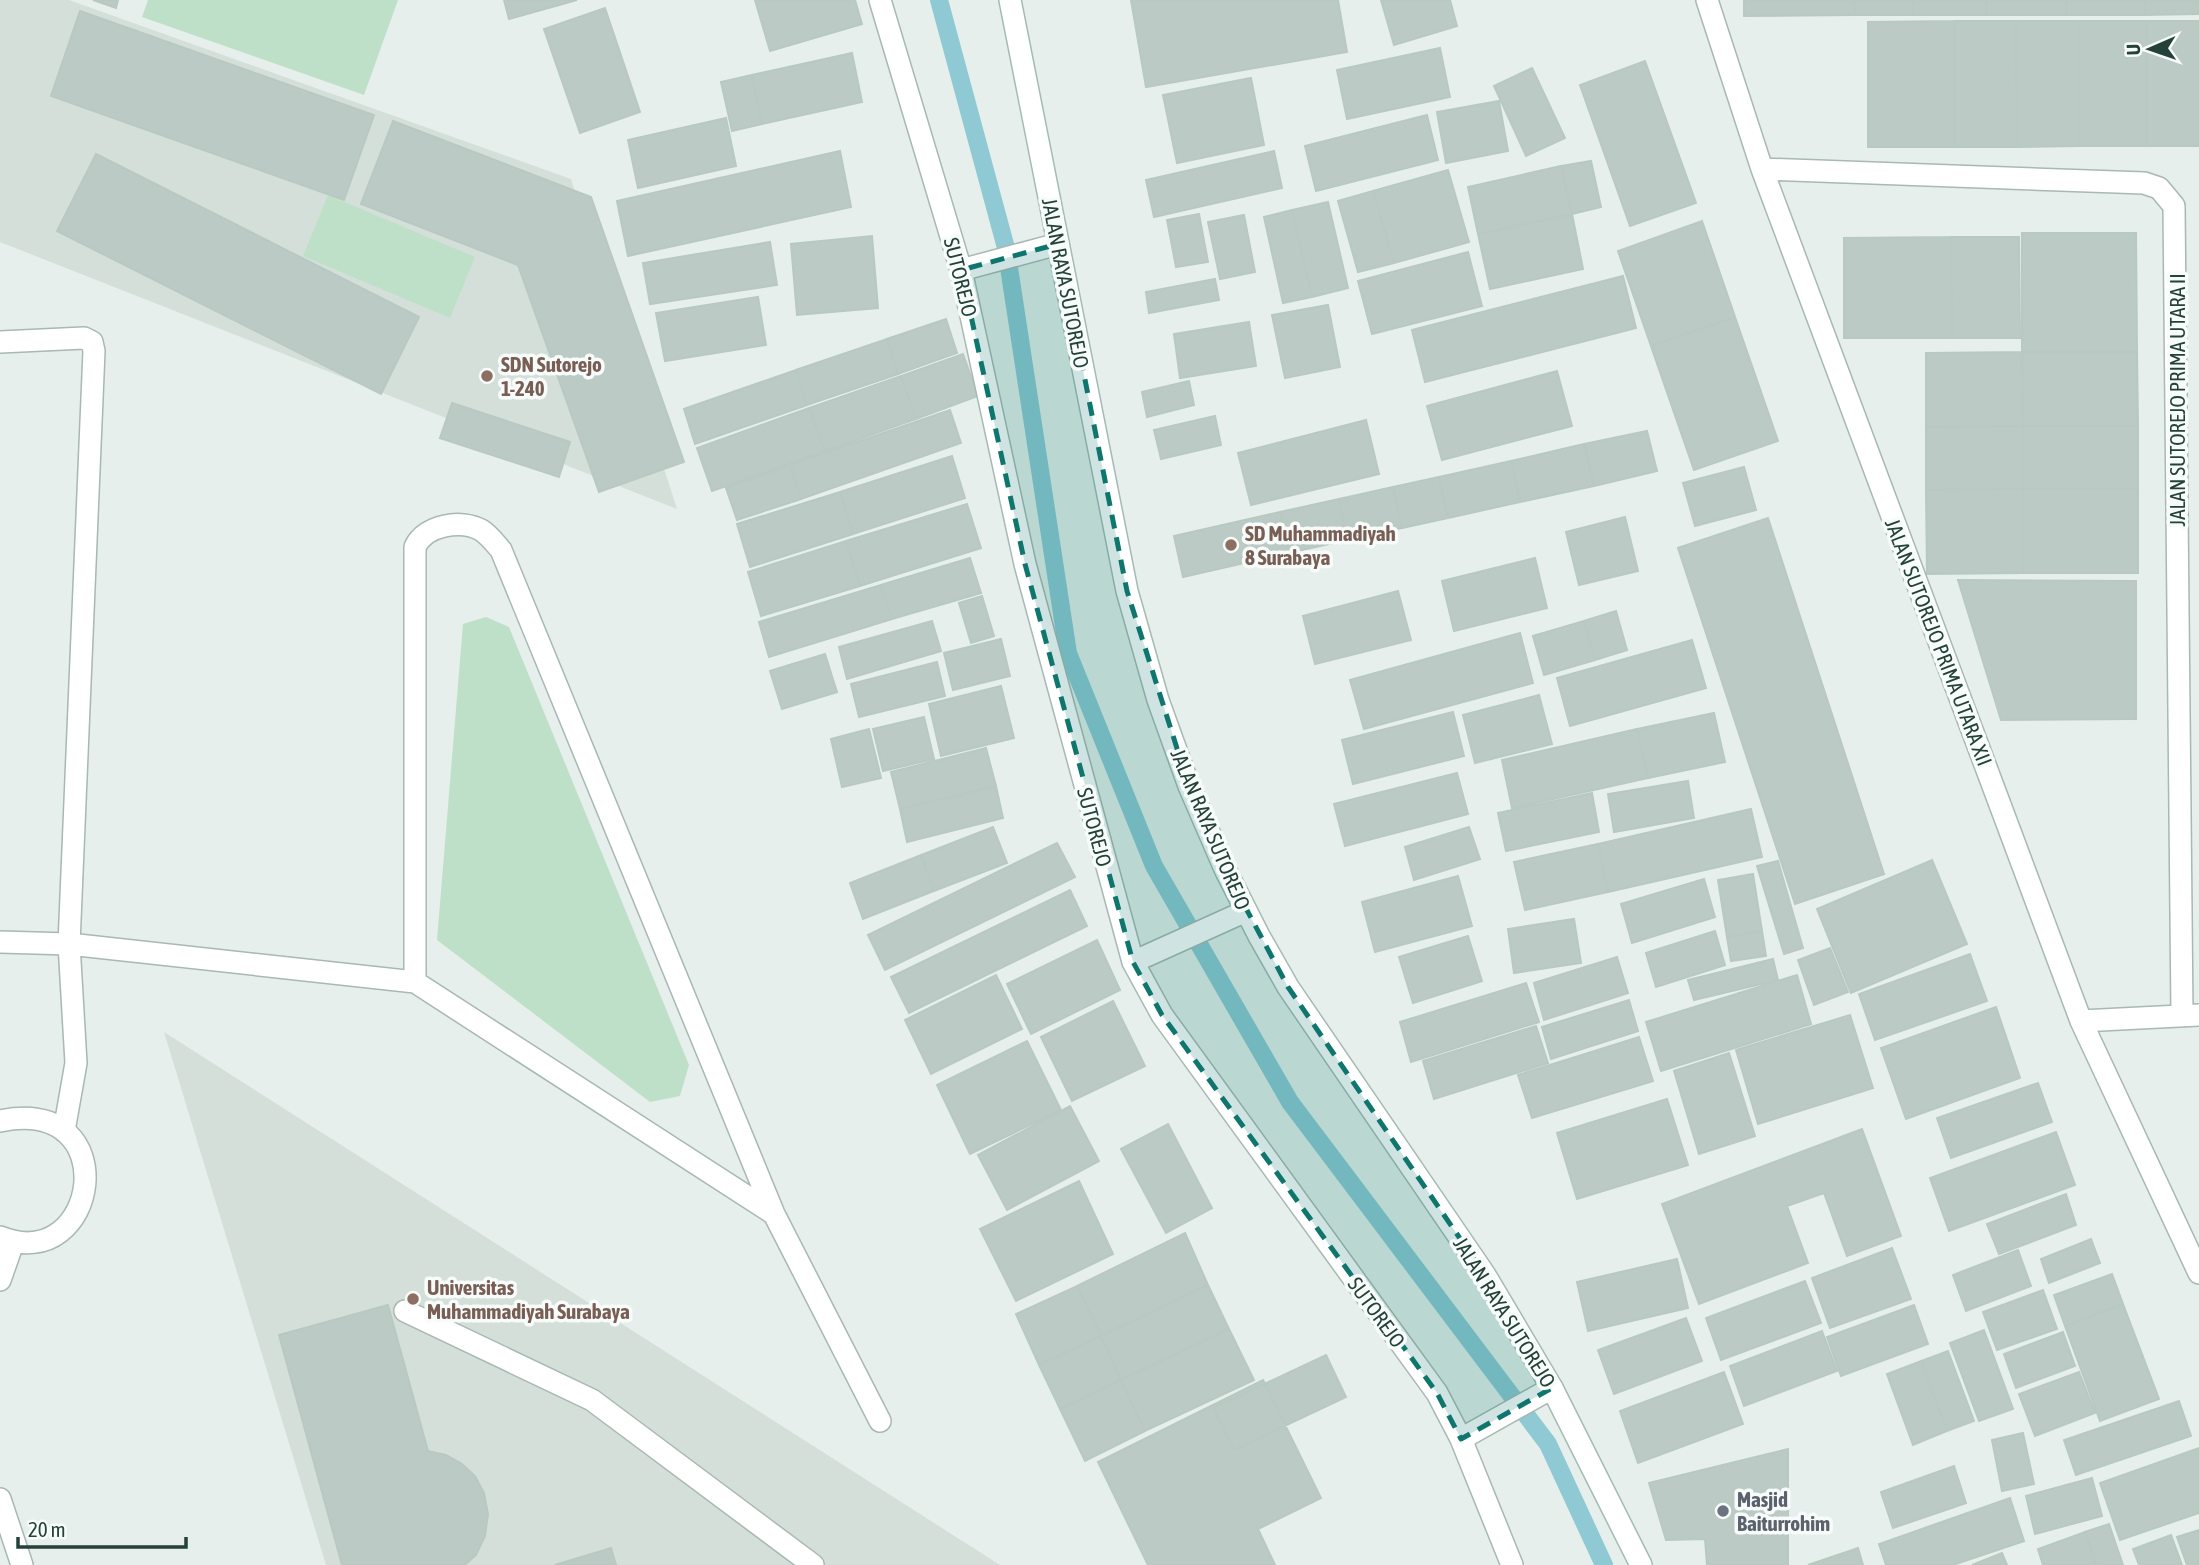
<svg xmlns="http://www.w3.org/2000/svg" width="2199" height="1565" font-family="'Asap Condensed',sans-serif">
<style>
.built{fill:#d4dfda}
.green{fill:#bfe0c8}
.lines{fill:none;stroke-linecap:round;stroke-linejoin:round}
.stream{stroke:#8ec9d4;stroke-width:18}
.building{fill:#bbcac4;stroke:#b8c9c2;stroke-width:2}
.service-casing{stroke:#a8b8b2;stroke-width:24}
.minor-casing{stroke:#a8b8b2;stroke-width:24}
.secondary-casing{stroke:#a4bbb3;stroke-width:24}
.service{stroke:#fff;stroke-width:21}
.minor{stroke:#fff;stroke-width:21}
.secondary{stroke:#fff;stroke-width:21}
.marked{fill:#0f766e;fill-opacity:0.2;stroke:#0f766e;stroke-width:5;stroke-dasharray:14 9;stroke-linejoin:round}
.education-dot{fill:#8d6e63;stroke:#f7fbf9;stroke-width:2.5}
.worship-dot{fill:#6b7280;stroke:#f7fbf9;stroke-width:2.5}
.labels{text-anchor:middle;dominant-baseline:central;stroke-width:7;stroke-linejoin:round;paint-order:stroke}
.street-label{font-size:21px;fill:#24423a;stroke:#f7fbf9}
.education-label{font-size:21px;font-weight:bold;fill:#785e54;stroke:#f7fbf9;text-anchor:start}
.worship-label{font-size:21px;font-weight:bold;fill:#5b616d;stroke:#f7fbf9;text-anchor:start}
</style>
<rect width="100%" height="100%" fill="#e6efeb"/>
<path class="built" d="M0,0H69L571,179L677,509L0,242Z
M164,1032L1000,1565H326Z"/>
<path class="green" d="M148,0H398L364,95L142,17Z
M328,195L475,257L450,318L303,256Z
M486,617L509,627L689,1065L680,1096L650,1102L437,940L463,624Z"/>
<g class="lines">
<path class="stream" d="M939,0L1006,248L1068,653L1154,866L1290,1102L1548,1444L1604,1565"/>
</g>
<path class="building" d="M93,0H118L116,8Z
M504,0H577L509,19Z
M755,0H855L862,24L770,51Z
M1131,0H1338L1347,52L1146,87Z
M1381,0H1450L1457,26L1394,45Z
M1744,0H1854L1855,15L1744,16Z
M1854,0H1913V15H1855Z
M1913,0H1986V15H1913Z
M1986,0H2066V15H1986Z
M2066,0H2145V15H2066Z
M2145,0H2199V14L2145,15Z
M605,8L640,112L580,133L544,29Z
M80,11L374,115L344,200L51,96Z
M1955,21V147H1868V22Z
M1955,21H2016L2017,147H1955Z
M2016,21H2079V146L2017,147Z
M2079,21H2147V146H2079Z
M2147,21H2199V146H2147Z
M1440,48L1450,97L1347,119L1337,70Z
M852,53L862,102L762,124L752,75Z
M1645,61L1696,203L1630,226L1580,85Z
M1532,68L1565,138L1526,156L1494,86Z
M752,75L762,124L732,131L721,82Z
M1251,78L1264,145L1177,163L1163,95Z
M1499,101L1508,151L1446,163L1437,112Z
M1427,115L1438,160L1316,191L1305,146Z
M726,118L736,166L638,188L628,140Z
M393,121L591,197L684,462L599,492L518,265L361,204Z
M840,151L851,207L628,256L617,201Z
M1274,151L1282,188L1154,217L1146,180Z
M96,154L419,317L381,394L57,231Z
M1591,161L1601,207L1572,214L1561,166Z
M1561,166L1572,214L1478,234L1468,187Z
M1448,170L1469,242L1394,263L1373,191Z
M1373,191L1394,263L1358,272L1338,201Z
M1328,202L1348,288L1312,297L1292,210Z
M1292,210L1312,297L1283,303L1264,217Z
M1199,214L1208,262L1176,267L1167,220Z
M1572,214L1583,269L1490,289L1478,234Z
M1244,215L1255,272L1220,279L1208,222Z
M1702,221L1735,317L1651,346L1618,251Z
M2022,233H2136L2137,352H2022Z
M872,236L878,308L797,315L791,244Z
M1951,237H2019L2020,338H1952Z
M1951,237L1952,338H1844V238Z
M770,242L777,285L650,304L643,263Z
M1468,252L1482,306L1372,334L1358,281Z
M1623,276L1636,328L1425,382L1412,330Z
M1215,279L1219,300L1149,313L1146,292Z
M758,297L766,345L665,361L656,313Z
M1328,305L1340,367L1285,378L1272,315Z
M1735,317L1778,441L1694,470L1651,346Z
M946,319L957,353L898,374L887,339Z
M1249,322L1256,366L1180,378L1174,334Z
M887,339L898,374L807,405L796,370Z
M2022,352H2137L2138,426H2023Z
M2022,352L2023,426L1926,427V353Z
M963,354L978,396L916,419L901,376Z
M796,370L807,405L695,444L684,409Z
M1557,371L1572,426L1442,460L1427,406Z
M901,376L916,419L825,451L809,408Z
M1189,381L1194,405L1147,417L1142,392Z
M452,403L570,442L559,477L440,438Z
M809,408L825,451L712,491L697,448Z
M950,410L961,443L801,499L790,465Z
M1215,416L1221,445L1161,459L1154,430Z
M1366,420L1379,474L1251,505L1238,453Z
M2023,426H2138V489H2023Z
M2023,426V489L1926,490V427Z
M1647,431L1657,471L1594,486L1584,444Z
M1584,444L1594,486L1520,502L1511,461Z
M952,456L965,498L853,534L840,492Z
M1511,461L1520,502L1448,518L1439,477Z
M790,465L801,499L737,520L726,488Z
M1744,467L1756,510L1695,526L1683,483Z
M1439,477L1448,518L1402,528L1393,487Z
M1393,487L1402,528L1347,540L1339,499Z
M2023,489V573L1927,574L1926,490Z
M2023,489H2138V573H2023Z
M840,492L853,534L750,567L737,524Z
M1339,499L1347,540L1289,553L1280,512Z
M967,504L981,548L860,586L846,541Z
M1280,512L1289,553L1183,577L1174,536Z
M1625,517L1638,571L1579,585L1566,532Z
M1768,518L1884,874L1795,904L1678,548Z
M846,541L860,586L761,616L748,572Z
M970,558L981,593L892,619L881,585Z
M1535,558L1547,608L1454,631L1442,581Z
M1958,580L2136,581V719L2001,720Z
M881,585L892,619L769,657L759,622Z
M1398,591L1411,640L1315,664L1303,616Z
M982,596L994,636L971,643L959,603Z
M1616,611L1627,650L1595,660L1584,621Z
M932,621L941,651L847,679L839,647Z
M1584,621L1595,660L1544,675L1533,636Z
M1520,633L1533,683L1364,729L1350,680Z
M1001,639L1010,676L953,690L944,653Z
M1692,640L1706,688L1570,726L1557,678Z
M825,654L837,692L782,709L770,671Z
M937,662L945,696L859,717L851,684Z
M1001,686L1014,738L941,756L929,704Z
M1539,695L1552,744L1475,763L1463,715Z
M1453,712L1464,756L1353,784L1342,740Z
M1714,713L1725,762L1648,778L1637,729Z
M924,717L934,759L883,771L873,729Z
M869,729L881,778L842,787L831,739Z
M1637,729L1648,778L1512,808L1502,760Z
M986,748L996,786L900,809L891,772Z
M1457,773L1468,814L1345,846L1334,804Z
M1688,781L1694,818L1614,832L1608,794Z
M996,786L1003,818L907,842L900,809Z
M1592,793L1599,832L1506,851L1498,813Z
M1751,809L1762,857L1608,892L1598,844Z
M993,827L1007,863L934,891L921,855Z
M1469,827L1480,859L1414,880L1405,847Z
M1057,843L1075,877L885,970L868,935Z
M1598,844L1608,892L1525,910L1514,862Z
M921,855L934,891L863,919L850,883Z
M1932,860L1967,944L1851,993L1817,909Z
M1778,861L1803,948L1784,954L1757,866Z
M1753,874L1762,931L1727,937L1718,880Z
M1458,876L1472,926L1375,952L1362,902Z
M1704,879L1715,917L1632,943L1621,904Z
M1070,890L1087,926L909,1013L891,977Z
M1574,919L1581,963L1514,973L1508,929Z
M1715,931L1725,965L1656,987L1646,953Z
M1762,931L1766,956L1731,961L1727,937Z
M1468,936L1482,981L1413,1003L1399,957Z
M1097,940L1120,990L1031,1034L1007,984Z
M1830,948L1848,992L1814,1005L1798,960Z
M1970,954L1987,1001L1875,1040L1859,994Z
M1617,957L1628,993L1544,1020L1534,983Z
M1773,959L1778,980L1694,1000L1688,980Z
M996,975L1022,1029L931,1074L905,1020Z
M1797,975L1811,1024L1661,1071L1646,1022Z
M1526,983L1539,1022L1411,1062L1400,1022Z
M1629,1000L1638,1031L1551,1059L1542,1027Z
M1113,1001L1145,1066L1072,1101L1041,1037Z
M1996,1007L2020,1078L1906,1119L1881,1048Z
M1850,1015L1873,1088L1758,1124L1736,1050Z
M1536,1026L1548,1063L1434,1099L1423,1061Z
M1639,1037L1653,1081L1532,1118L1518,1075Z
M1027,1041L1061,1110L970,1154L937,1085Z
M1729,1053L1755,1136L1699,1154L1674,1071Z
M2038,1083L2052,1122L1951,1158L1937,1118Z
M1667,1099L1688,1165L1577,1199L1557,1133Z
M1070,1106L1099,1161L1007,1210L978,1155Z
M1168,1124L1212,1208L1166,1233L1121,1149Z
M1862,1129L1901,1236L1847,1256L1824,1193L1787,1206L1808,1263L1699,1304L1662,1204Z
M2056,1132L2075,1185L1949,1231L1930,1178Z
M1079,1181L1113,1254L1016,1301L980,1229Z
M2066,1194L2076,1225L1999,1254L1987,1224Z
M1185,1233L1208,1285L1101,1336L1077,1286Z
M2091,1239L2100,1263L2049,1283L2041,1259Z
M1892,1248L1911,1299L1830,1328L1812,1278Z
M2018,1250L2031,1286L1966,1311L1953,1275Z
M1677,1259L1688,1308L1588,1331L1577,1282Z
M2112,1274L2123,1304L2065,1326L2054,1295Z
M1805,1281L1821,1323L1721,1360L1706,1318Z
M1208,1285L1229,1329L1121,1380L1101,1336Z
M1077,1286L1101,1336L1039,1365L1016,1314Z
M2043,1290L2057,1329L1997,1350L1983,1312Z
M2123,1304L2159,1399L2100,1421L2065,1326Z
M388,1305L428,1451L446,1455L462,1464L475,1476L484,1493L488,1514L485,1536L476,1555L465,1565H342L279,1335Z
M1914,1305L1928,1344L1841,1376L1827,1337Z
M1686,1318L1702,1361L1614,1394L1598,1350Z
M1229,1329L1254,1380L1145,1431L1121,1380Z
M1984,1330L2013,1409L1979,1421L1950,1343Z
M1822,1331L1837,1371L1744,1406L1730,1366Z
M2063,1332L2075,1366L2016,1388L2004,1354Z
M1101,1336L1121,1380L1060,1409L1039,1365Z
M1948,1351L1974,1421L1947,1431L1921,1361Z
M1326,1355L1346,1397L1234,1450L1213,1408Z
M1921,1361L1947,1431L1913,1445L1887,1374Z
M1724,1372L1743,1424L1638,1463L1620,1411Z
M2079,1372L2095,1413L2035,1436L2019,1394Z
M1121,1380L1145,1431L1085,1461L1060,1409Z
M1263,1380L1321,1498L1258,1529L1275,1565H1148L1098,1462Z
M2179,1401L2191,1436L2076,1475L2064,1440Z
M2023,1433L2034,1484L2002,1491L1992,1440Z
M2199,1448V1513L2120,1540L2100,1483Z
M1788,1449V1565H1707L1705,1539L1666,1540L1649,1483Z
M1954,1466L1966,1503L1893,1528L1881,1492Z
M2092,1478L2102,1516L2035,1534L2026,1496Z
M2010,1498L2024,1541L1953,1565H1886L1879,1544Z
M2109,1524L2123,1565H2096L2085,1532Z
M2199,1530V1565H2187L2177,1537Z
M2085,1532L2096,1565H2043L2038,1549Z
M2171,1535L2182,1565H2139L2133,1549Z
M611,1548L616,1565H555Z
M1858,1548L1863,1565H1808Z
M2002,1553L2007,1565H1972Z"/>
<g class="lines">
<g class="service-casing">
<path id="service" d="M405,1311L592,1400L813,1565"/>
</g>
<g class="minor-casing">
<path id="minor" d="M880,0L961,270L1025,564L1133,962L1162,1015L1437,1393L1461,1439L1512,1565
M1707,0L1762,169L2081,1021L2199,1273
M1762,169L2144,183L2159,188L2174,206L2182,1015
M961,270L1058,244
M0,342L84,338L92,342L94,351L69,944L76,1063L64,1131
M0,942L69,944L415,982L774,1214
M1133,962L1246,911
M415,982V547C425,525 461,519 481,530C489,535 495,543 501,550L774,1214L880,1421
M2081,1021L2199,1015
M0,1121C127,1095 99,1277 0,1237
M0,1280L13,1243
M1461,1439L1552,1388
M0,1499L22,1565"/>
</g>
<g class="secondary-casing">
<path id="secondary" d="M1010,0L1127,591L1158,700L1189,786L1225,869L1259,936L1288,987L1485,1275L1552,1388L1641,1565"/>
</g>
<use href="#service" class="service"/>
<use href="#minor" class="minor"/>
<use href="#secondary" class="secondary"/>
</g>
<path class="marked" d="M1058,244L1127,591L1189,786L1225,869L1288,987L1485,1275L1552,1388L1461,1439L1437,1393L1162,1015L1133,962L1025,564L961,270Z"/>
<g class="education-dot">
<circle cx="487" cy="376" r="7"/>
<circle cx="1231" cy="545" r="7"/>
<circle cx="413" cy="1299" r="7"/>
</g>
<circle class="worship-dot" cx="1723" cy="1511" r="7"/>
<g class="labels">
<g class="street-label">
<text transform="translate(961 277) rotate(76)">SUTOREJO</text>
<text transform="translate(1066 283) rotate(79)">JALAN RAYA SUTOREJO</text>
<text transform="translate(2177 400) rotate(-90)">JALAN SUTOREJO PRIMA UTARA II</text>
<text transform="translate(1939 642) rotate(69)">JALAN SUTOREJO PRIMA UTARA XII</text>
<text transform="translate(1095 827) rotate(75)">SUTOREJO</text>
<text transform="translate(1211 829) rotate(67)">JALAN RAYA SUTOREJO</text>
<text transform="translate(1377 1312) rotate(54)">SUTOREJO</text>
<text transform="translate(1505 1312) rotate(58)">JALAN RAYA SUTOREJO</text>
</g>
<g class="education-label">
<text x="501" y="364">SDN Sutorejo<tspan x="501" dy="24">1-240</tspan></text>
<text x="1245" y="533">SD Muhammadiyah<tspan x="1245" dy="24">8 Surabaya</tspan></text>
<text x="427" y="1287">Universitas<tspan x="427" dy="24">Muhammadiyah Surabaya</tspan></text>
</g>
<g class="worship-label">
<text x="1737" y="1499">Masjid<tspan x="1737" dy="24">Baiturrohim</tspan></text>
</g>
</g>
<g transform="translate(2150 49) rotate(268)" stroke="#f7fbf9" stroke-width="5" paint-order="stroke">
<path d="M0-5L12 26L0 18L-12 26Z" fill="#24423a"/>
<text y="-10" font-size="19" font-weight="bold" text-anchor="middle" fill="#24423a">U</text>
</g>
<path d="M18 1537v10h168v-10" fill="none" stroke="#24423a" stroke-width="3.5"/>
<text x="28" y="1537" font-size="21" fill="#24423a" stroke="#f7fbf9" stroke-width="5" paint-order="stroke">20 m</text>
</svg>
